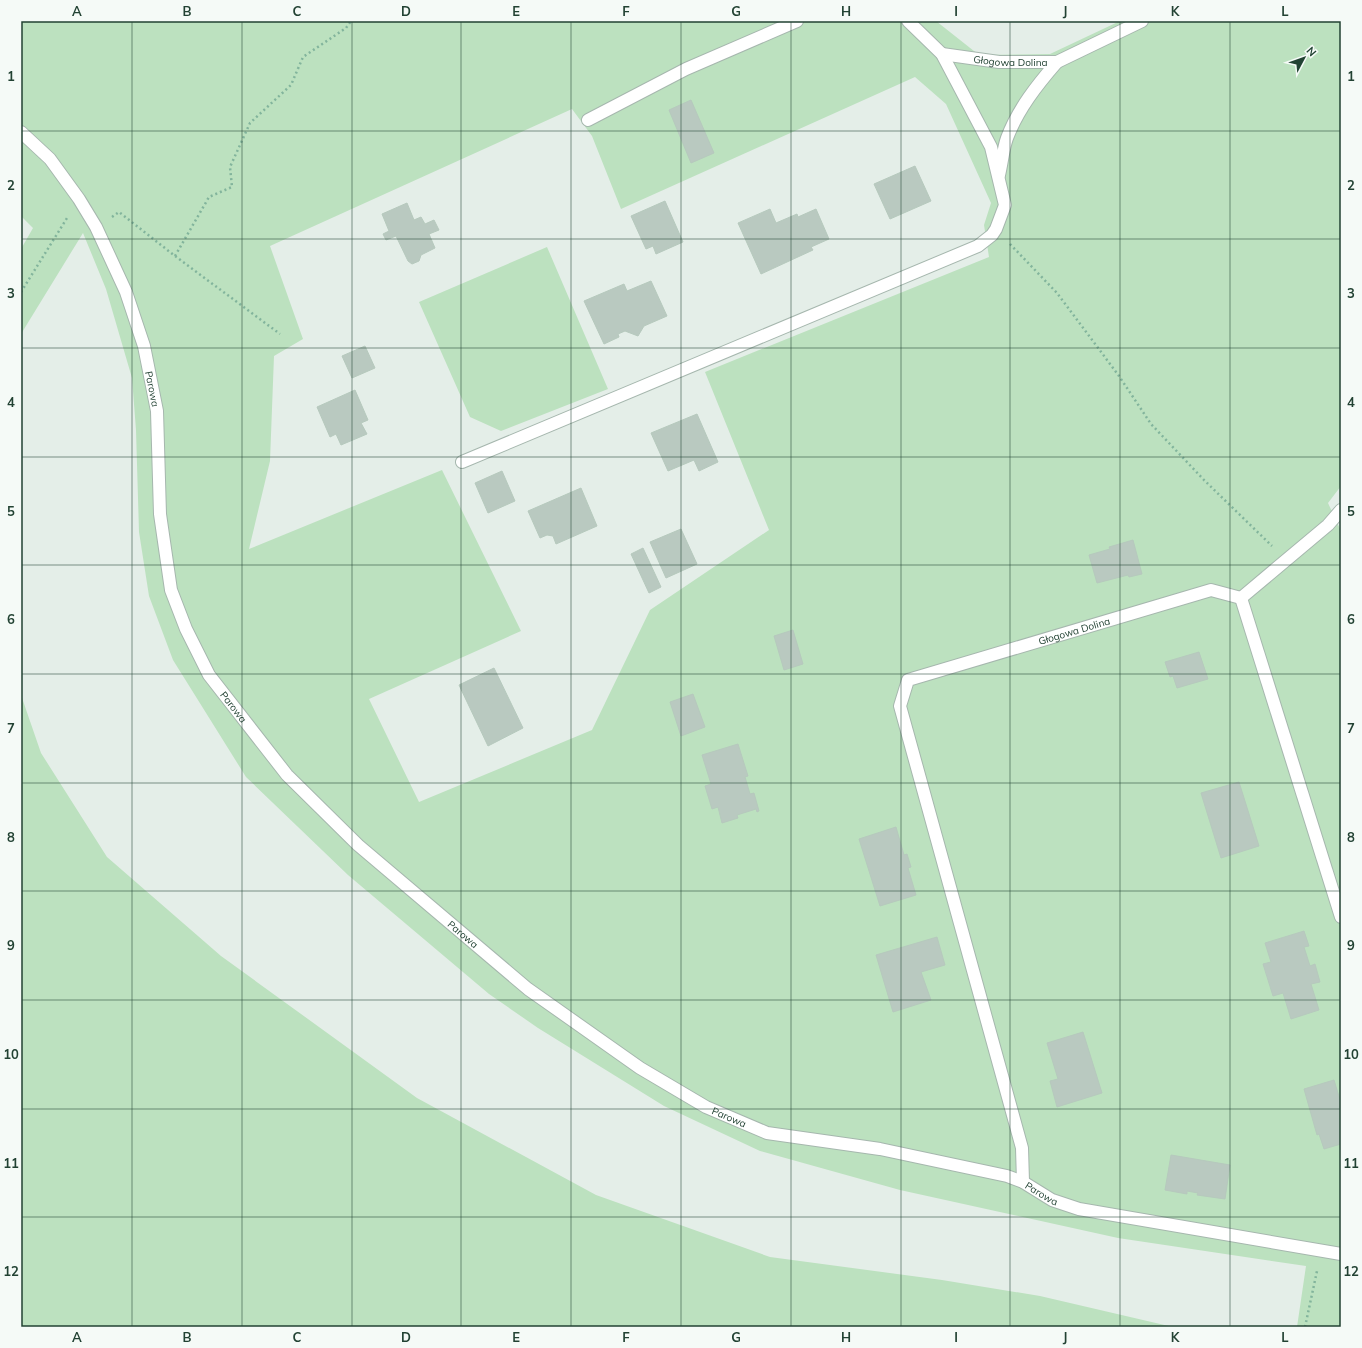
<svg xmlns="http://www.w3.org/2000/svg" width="1362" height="1348" font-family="Mulish,sans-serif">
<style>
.green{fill:#bce1bf;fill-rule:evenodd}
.building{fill:#b9c9c0;stroke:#b6c9bd}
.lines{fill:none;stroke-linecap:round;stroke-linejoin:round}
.minor-casing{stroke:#a6b7ae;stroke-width:14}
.path{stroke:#82b49c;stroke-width:2.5;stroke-dasharray:2 3;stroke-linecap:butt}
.minor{stroke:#fff;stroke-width:12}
.grid{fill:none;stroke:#224233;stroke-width:1;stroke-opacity:0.55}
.labels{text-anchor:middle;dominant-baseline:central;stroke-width:3;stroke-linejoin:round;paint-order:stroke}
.street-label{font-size:10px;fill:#224233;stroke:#f5faf7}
.neatline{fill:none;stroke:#224233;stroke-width:1.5}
.grid-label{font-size:13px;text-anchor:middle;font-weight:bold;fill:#224233}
</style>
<rect width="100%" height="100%" fill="#e4eee8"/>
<path class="green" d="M21,21H936L979,55L1050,54L1120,21H1341V486L1328,503L1341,531V1327H1297L1306,1266L1118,1238L900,1190L760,1151L664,1106L538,1028L489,994L348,875L246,777L173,660L149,596L139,532L136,430L132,378L106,289L83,233L21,334V249L33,228L21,216ZM915,77L946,104L991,203L984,225L989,257L705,372L769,530L650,610L592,730L419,802L369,699L521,631L442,470L249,549L270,461L274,356L303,339L270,246L572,109L592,136L621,209Z
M547,247L608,389L501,431L470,417L419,302Z
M21,695L41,753L107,857L221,956L417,1098L596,1195L770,1257L942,1280L1040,1296L1173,1327H21Z"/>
<path class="building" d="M691,100L714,153L691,163L669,110Z
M915,166L931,201L890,219L874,184Z
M665,201L683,242L656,254L653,246L646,249L631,216Z
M407,203L414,220L421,217L425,224L434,220L439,230L429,234L435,248L421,255L419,261L412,264L408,261L396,236L386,240L383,234L389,231L382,214Z
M770,209L776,223L797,214L798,217L816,209L829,239L811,247L813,250L761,274L738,223Z
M651,281L667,316L644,326L638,336L625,331L618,334L619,337L604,344L584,301L624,284L627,291Z
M365,346L375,368L352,378L342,356Z
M355,390L368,420L361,423L367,434L341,445L336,434L330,437L317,407Z
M697,414L718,462L699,471L694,460L668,471L651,433Z
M502,471L515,501L488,513L475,483Z
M581,488L597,526L556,544L553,536L547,535L540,538L528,511Z
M681,529L697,564L666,578L650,542Z
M1133,540L1142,574L1129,577L1128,575L1097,583L1089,555L1110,549L1109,547Z
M643,548L661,587L649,593L631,554Z
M793,630L803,664L784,670L774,636Z
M1199,652L1208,679L1177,688L1173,676L1170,677L1165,662Z
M494,668L523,728L488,746L459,685Z
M693,694L705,727L681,736L670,702Z
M738,744L748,776L745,777L750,794L754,793L759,811L757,812L756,809L737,815L738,818L722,823L718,807L712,809L705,786L711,784L702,755Z
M1239,782L1259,846L1221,858L1201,793Z
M896,827L904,855L907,854L911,867L908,868L916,895L880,906L859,839Z
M1304,931L1309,946L1304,947L1310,966L1315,964L1320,982L1311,984L1319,1010L1291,1019L1283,993L1273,996L1263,964L1271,962L1265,943Z
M937,937L945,965L921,972L931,1000L893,1012L876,955Z
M1083,1032L1102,1093L1057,1107L1050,1081L1058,1079L1047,1043Z
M1334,1080L1341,1103V1144L1324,1149L1319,1134L1317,1135L1304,1089Z
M1171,1155L1230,1165L1225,1199L1197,1195L1198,1193L1187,1191V1194L1165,1190Z"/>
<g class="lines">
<g class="minor-casing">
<g id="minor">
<path id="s1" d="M942,54L999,62H1057L1142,21"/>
<path d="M588,120L686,69L797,21"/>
<path id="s2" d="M21,132L50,159L79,199L96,227L126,292L144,346L157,411L160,514L171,590L186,629L209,675L287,775L358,845L528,989L640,1068L706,1107L767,1133L880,1149L1007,1176L1023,1182L1052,1200L1079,1209L1341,1254"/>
<path d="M999,175C1002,163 1003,149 1007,138C1018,109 1037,85 1057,62"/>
<path d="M462,462L978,246L992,235L996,229L1005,205L991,147L942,54L908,21"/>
<path d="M1241,598L1341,917"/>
<path d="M1241,598L1328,525L1341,510"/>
<path id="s3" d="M1023,1182L1022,1148L900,706L908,680L1211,590L1241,598"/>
</g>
</g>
<path class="path" d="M112,217L119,212L175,256L280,334
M1010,244L1057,293L1119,376L1151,424L1204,480L1272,546
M175,256L209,197L232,187L230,167L250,123L291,85L303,57L346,28L351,21
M21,292L67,218
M1305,1327L1317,1271"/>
<use href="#minor" class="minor"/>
</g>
<path class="grid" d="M132,21V1327M242,21V1327M352,21V1327M461,21V1327M571,21V1327M681,21V1327M791,21V1327M901,21V1327M1010,21V1327M1120,21V1327M1230,21V1327M21,131H1341M21,239H1341M21,348H1341M21,457H1341M21,565H1341M21,674H1341M21,783H1341M21,891H1341M21,1000H1341M21,1109H1341M21,1217H1341"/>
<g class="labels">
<g class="street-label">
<text stroke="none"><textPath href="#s1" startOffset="69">Głogowa Dolina</textPath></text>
<text stroke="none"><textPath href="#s2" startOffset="294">Parowa</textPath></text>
<text stroke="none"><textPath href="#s3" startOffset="693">Głogowa Dolina</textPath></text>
<text stroke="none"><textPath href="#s2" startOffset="630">Parowa</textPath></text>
<text stroke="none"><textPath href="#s2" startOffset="954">Parowa</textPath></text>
<text stroke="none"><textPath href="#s2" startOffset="1278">Parowa</textPath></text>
<text stroke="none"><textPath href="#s2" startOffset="1602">Parowa</textPath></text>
</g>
</g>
<rect width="1362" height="1348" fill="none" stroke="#f5faf7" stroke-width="44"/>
<g transform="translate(1304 58) rotate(49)" stroke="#f5faf7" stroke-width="3" paint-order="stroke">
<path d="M0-3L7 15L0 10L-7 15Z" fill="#224233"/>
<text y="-6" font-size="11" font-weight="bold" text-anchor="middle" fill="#224233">N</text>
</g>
<rect x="22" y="22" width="1318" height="1304" class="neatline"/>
<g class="grid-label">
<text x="77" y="16">A</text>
<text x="187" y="16">B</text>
<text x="297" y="16">C</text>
<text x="406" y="16">D</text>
<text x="516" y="16">E</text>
<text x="626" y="16">F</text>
<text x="736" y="16">G</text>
<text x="846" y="16">H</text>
<text x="956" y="16">I</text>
<text x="1065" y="16">J</text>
<text x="1175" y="16">K</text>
<text x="1285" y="16">L</text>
<text x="11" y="81">1</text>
<text x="1351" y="81">1</text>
<text x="11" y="190">2</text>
<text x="1351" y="190">2</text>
<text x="11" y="298">3</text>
<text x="1351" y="298">3</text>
<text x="11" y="407">4</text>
<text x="1351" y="407">4</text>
<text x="11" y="516">5</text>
<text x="1351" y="516">5</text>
<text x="11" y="624">6</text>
<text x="1351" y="624">6</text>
<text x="11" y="733">7</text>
<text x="1351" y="733">7</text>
<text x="11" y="842">8</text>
<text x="1351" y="842">8</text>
<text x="11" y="950">9</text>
<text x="1351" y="950">9</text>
<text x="11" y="1059">10</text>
<text x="1351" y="1059">10</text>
<text x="11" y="1168">11</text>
<text x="1351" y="1168">11</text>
<text x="11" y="1276">12</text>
<text x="1351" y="1276">12</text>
<text x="77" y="1342">A</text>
<text x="187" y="1342">B</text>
<text x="297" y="1342">C</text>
<text x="406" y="1342">D</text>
<text x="516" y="1342">E</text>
<text x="626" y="1342">F</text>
<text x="736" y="1342">G</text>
<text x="846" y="1342">H</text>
<text x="956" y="1342">I</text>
<text x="1065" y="1342">J</text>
<text x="1175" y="1342">K</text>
<text x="1285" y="1342">L</text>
</g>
</svg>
